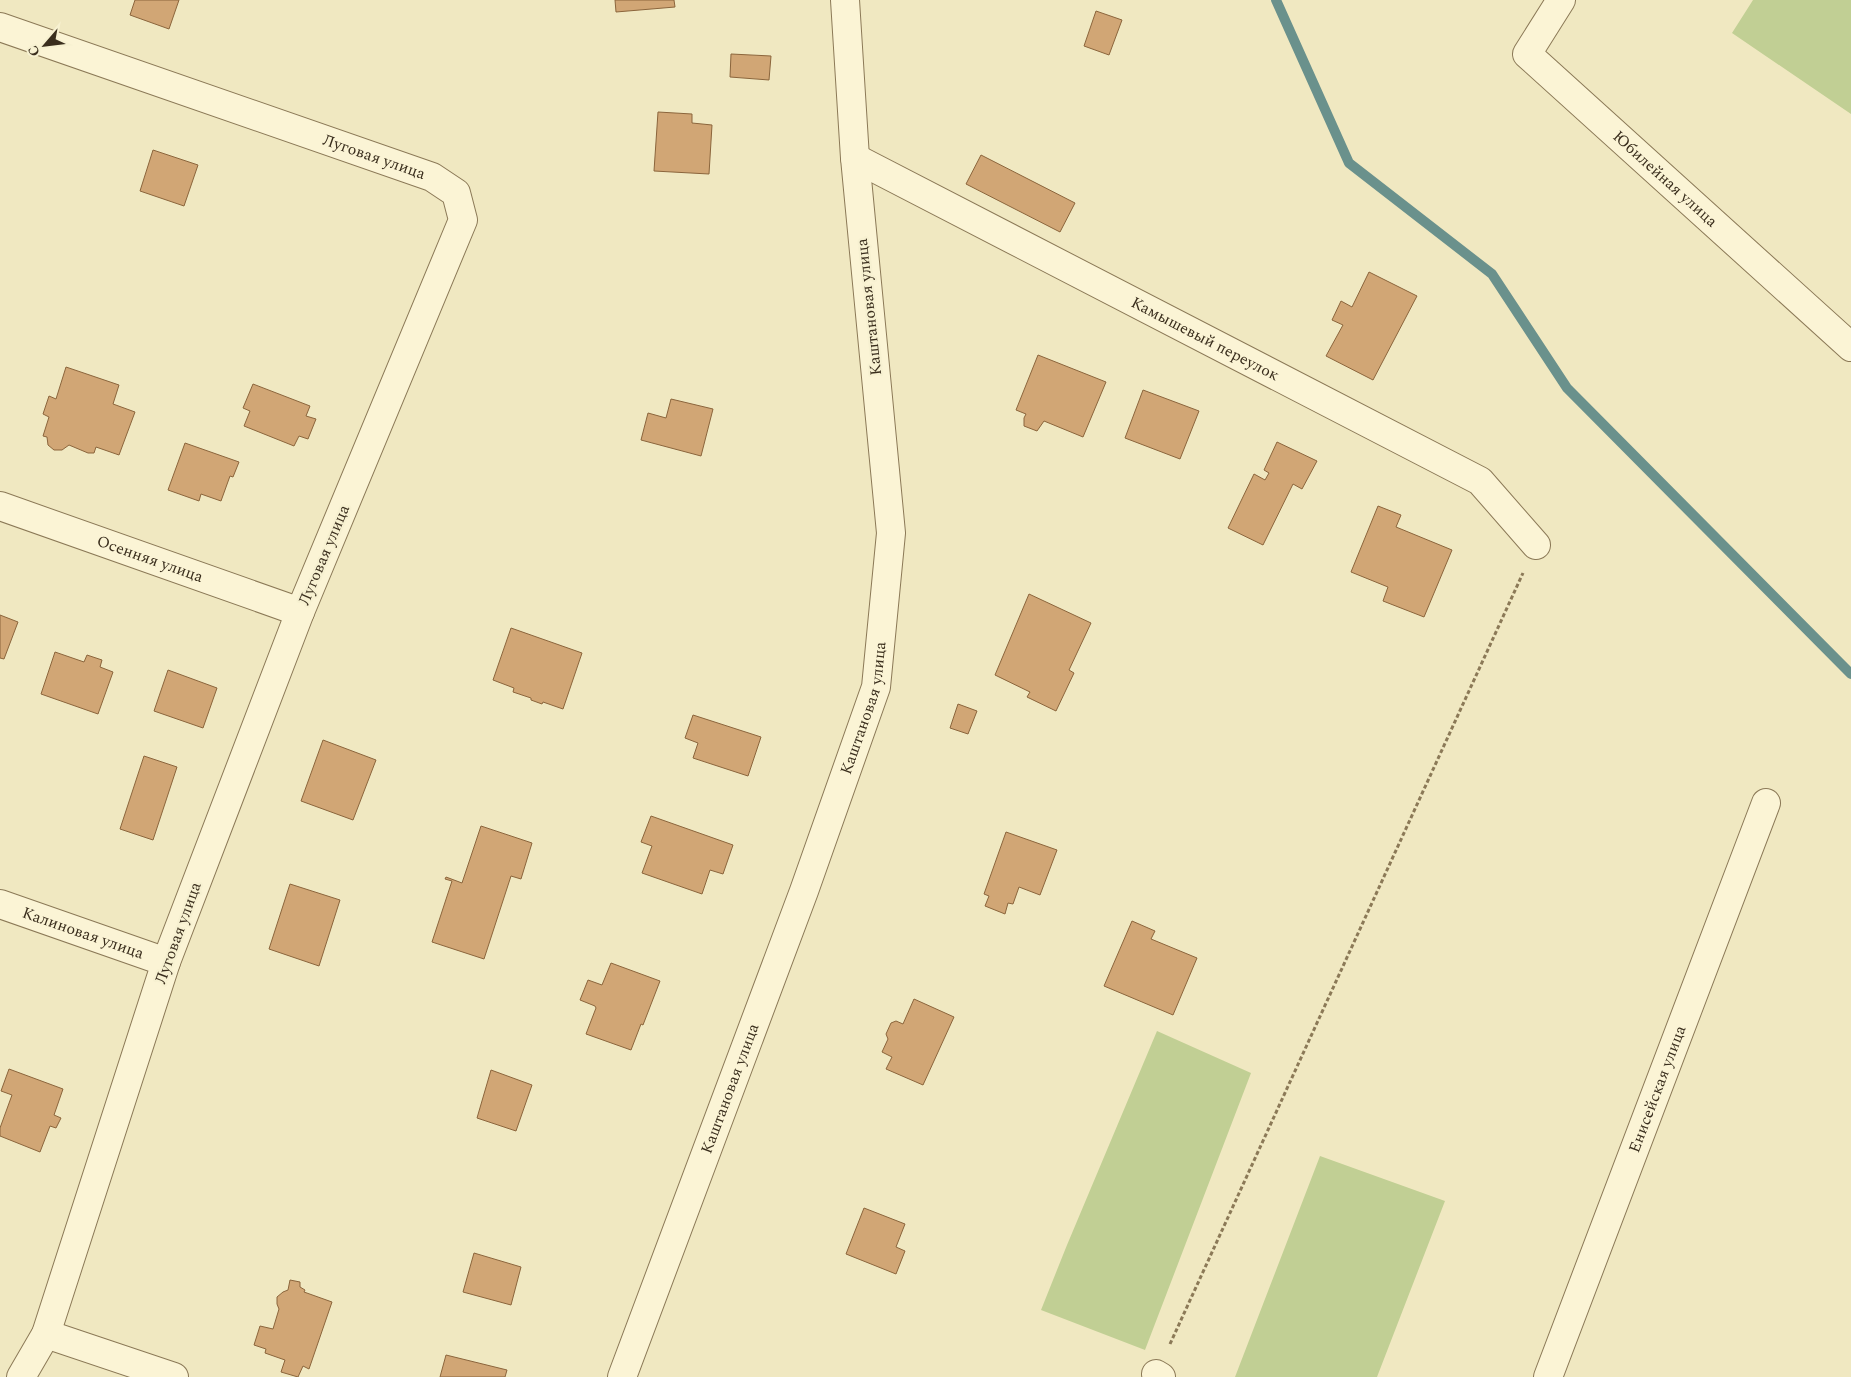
<svg xmlns="http://www.w3.org/2000/svg" width="1851" height="1377" font-family="Spectral,serif">
<style>
.green{fill:#c1cf94}
.lines{fill:none;stroke-linecap:round;stroke-linejoin:round}
.stream{stroke:#6a918c;stroke-width:10}
.building{fill:#d1a675;stroke:#8b653c}
.minor-casing{stroke:#8b7957;stroke-width:30}
.path{stroke:#8b7957;stroke-width:3;stroke-dasharray:4 2.5;stroke-linecap:butt}
.minor{stroke:#fbf4d5;stroke-width:28}
.labels{text-anchor:middle;dominant-baseline:central;stroke-width:4.5;stroke-linejoin:round;paint-order:stroke}
.street-label{font-size:16px;fill:#3a2e1d;stroke:#f7f1d1}
</style>
<rect width="100%" height="100%" fill="#f0e8c1"/>
<path class="green" d="M1753,0H1851V114L1732,33Z
M1157,1031L1251,1073L1145,1350L1041,1310L1067,1245Z
M1320,1156L1445,1201L1377,1377H1235Z"/>
<g class="lines">
<path class="stream" d="M1276,0L1349,163L1492,274L1567,388L1851,674"/>
</g>
<path class="building" d="M135,0H179L169,29L130,15Z
M615,0H674L675,7L616,12Z
M1096,11L1122,20L1109,55L1084,46Z
M731,54L771,56L769,80L730,77Z
M658,112L692,114V123L712,125L709,174L654,171Z
M153,150L198,165L184,206L140,191Z
M981,155L1075,203L1060,232L966,184Z
M1369,272L1417,296L1373,380L1326,356L1343,325L1332,320L1341,301L1352,307Z
M1038,355L1106,382L1083,437L1044,421L1037,431L1024,426V418L1026,414L1016,410Z
M66,367L119,385L113,404L135,412L119,455L96,447L94,453H88L69,445L62,450H54L48,445L47,437L43,436L49,417L43,414L49,396L56,399Z
M253,384L310,406L306,416L316,419L308,439L299,436L294,446L244,426L250,411L243,408Z
M1143,390L1199,411L1180,459L1125,438Z
M671,399L713,409L701,456L641,440L648,413L666,418Z
M1277,442L1317,461L1302,489L1293,484L1263,545L1228,528L1254,474L1265,480L1269,473L1264,470Z
M185,443L239,462L233,477L230,476L221,501L201,494L199,501L168,490Z
M1378,506L1401,515L1396,527L1452,550L1424,617L1383,601L1388,587L1351,572Z
M1029,594L1091,623L1069,670L1074,673L1056,711L1027,697L1030,692L995,675Z
M0,615L18,622L4,659L0,658Z
M511,628L582,653L563,709L543,702L542,704L531,700V698L513,692L514,688L493,680Z
M55,652L84,662L87,655L102,660L100,667L113,672L98,714L41,694Z
M168,670L217,688L203,728L154,711Z
M958,704L977,711L968,734L950,728Z
M693,715L761,737L748,776L693,758L698,743L685,738Z
M323,740L376,760L353,820L301,801Z
M144,756L177,767L153,840L120,829Z
M651,816L733,845L723,874L710,870L702,894L642,873L652,846L641,842Z
M481,826L532,843L521,879L511,876L484,959L432,942L452,881L445,879L446,877L462,883Z
M1006,832L1057,850L1040,895L1019,887L1013,904L1008,903L1005,914L985,906L989,896L984,894Z
M290,884L340,900L319,966L269,949Z
M1132,921L1155,931L1151,939L1197,958L1173,1015L1104,986Z
M611,963L660,981L643,1025L641,1024L631,1050L586,1034L596,1008L595,1006L580,1000L588,980L602,985Z
M914,999L954,1017L923,1085L886,1069L892,1057L882,1052L888,1039L886,1034L891,1023L896,1021L903,1024Z
M9,1069L63,1089L54,1115L61,1118L56,1128L50,1126L40,1152L0,1136V1128L12,1095L1,1091Z
M491,1070L532,1085L516,1131L477,1118Z
M864,1208L905,1224L896,1247L905,1251L896,1274L846,1254Z
M474,1253L521,1267L511,1305L463,1292Z
M290,1280L300,1282V1287L305,1290L304,1292L332,1302L309,1369L303,1366L298,1377L281,1372L285,1360L265,1353L266,1349L254,1345L260,1326L273,1329L279,1309L277,1304V1297L283,1292L288,1290Z
M446,1355L507,1370L505,1377H440Z"/>
<g class="lines">
<g class="minor-casing">
<g id="minor">
<path id="s1" d="M1561,0L1527,54L1851,347"/>
<path id="s2" d="M0,27L432,177L456,193L463,220L300,612L166,962L46,1334L21,1377"/>
<path id="s3" d="M855,158L1480,481L1536,545"/>
<path id="s4" d="M0,506L300,612"/>
<path id="s5" d="M0,904L166,962"/>
<path d="M46,1334L174,1377"/>
<path d="M1156,1374L1161,1377"/>
<path id="s6" d="M622,1377L804,891L876,687L891,533L855,158L845,0"/>
<path id="s7" d="M1548,1377L1766,803"/>
</g>
</g>
<path class="path" d="M1170,1344L1523,573"/>
<use href="#minor" class="minor"/>
</g>
<g class="labels">
<g class="street-label">
<text stroke="none"><textPath href="#s2" startOffset="396">Луговая улица</textPath></text>
<text stroke="none"><textPath href="#s1" startOffset="250">Юбилейная улица</textPath></text>
<text transform="translate(869 307) rotate(-96)">Каштановая улица</text>
<text stroke="none"><textPath href="#s3" startOffset="394">Камышевый переулок</textPath></text>
<text transform="translate(324 555) rotate(-67)">Луговая улица</text>
<text stroke="none"><textPath href="#s4" startOffset="159">Осенняя улица</textPath></text>
<text stroke="none"><textPath href="#s6" startOffset="712">Каштановая улица</textPath></text>
<text stroke="none"><textPath href="#s5" startOffset="88">Калиновая улица</textPath></text>
<text transform="translate(178 933) rotate(-70)">Луговая улица</text>
<text stroke="none"><textPath href="#s6" startOffset="308">Каштановая улица</textPath></text>
<text stroke="none"><textPath href="#s7" startOffset="308">Енисейская улица</textPath></text>
</g>
</g>
<g transform="translate(45 45) rotate(242)" stroke="#f7f1d1" stroke-width="4" paint-order="stroke">
<path d="M0-4L9 19L0 12L-9 19Z" fill="#3a2e1d"/>
<text y="-8" font-size="14" font-weight="bold" text-anchor="middle" fill="#3a2e1d">С</text>
</g>
</svg>
